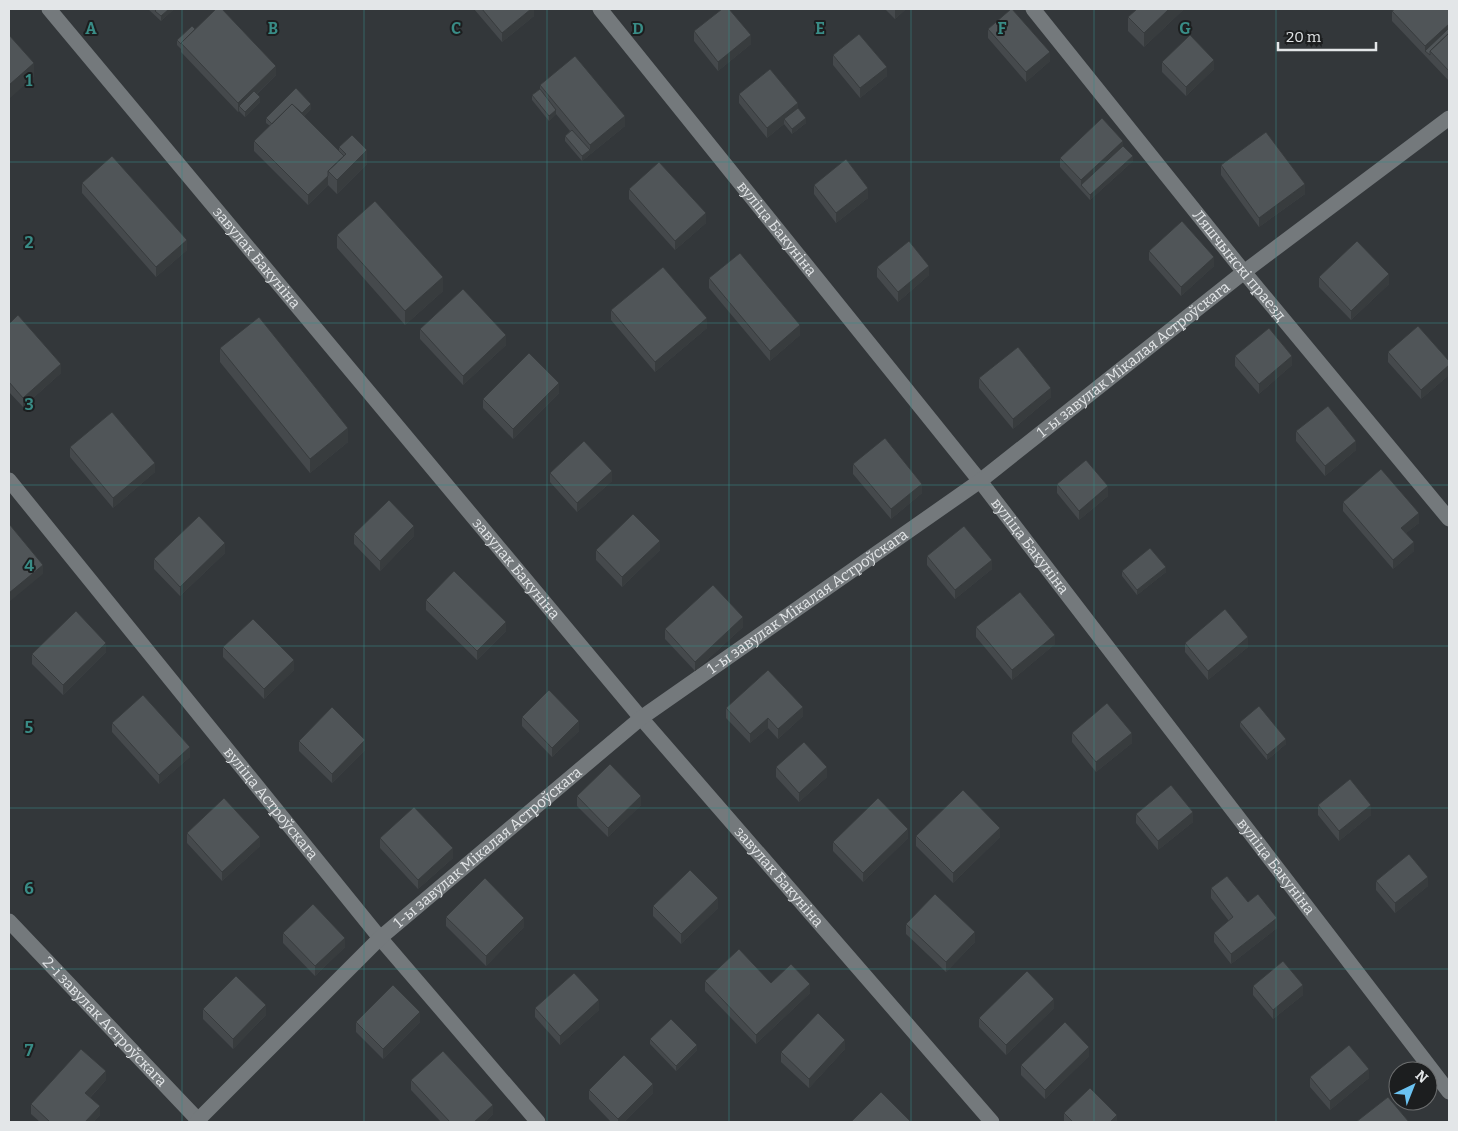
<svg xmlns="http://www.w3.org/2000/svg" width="1458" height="1131" font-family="Bitter,serif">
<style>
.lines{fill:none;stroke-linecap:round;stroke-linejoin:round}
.minor{stroke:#74797c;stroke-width:15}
.wall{fill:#45494c}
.shaded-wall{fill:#383c3e}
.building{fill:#505558;stroke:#383c3e}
.grid{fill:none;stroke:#398c86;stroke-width:1;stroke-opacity:0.55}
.labels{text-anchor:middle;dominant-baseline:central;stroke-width:4;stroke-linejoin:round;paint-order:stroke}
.street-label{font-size:15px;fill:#e3e6e8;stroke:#1c1e1f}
.grid-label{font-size:16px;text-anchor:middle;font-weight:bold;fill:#398c86;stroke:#1c1e1f;stroke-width:4;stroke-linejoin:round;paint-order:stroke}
</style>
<rect width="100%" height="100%" fill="#33373a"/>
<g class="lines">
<g class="minor">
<path id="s1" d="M49,9L641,718L992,1122"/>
<path id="s2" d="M600,9L980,481L1449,1092"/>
<path id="s3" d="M1033,9L1244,272L1449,519"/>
<path id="s4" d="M9,480L380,938L538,1122"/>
<path id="s5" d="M9,921L200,1122"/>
<path id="s6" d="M198,1120L380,938L641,718L980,481L1244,272L1449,118"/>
</g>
</g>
<path class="wall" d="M148,9H174L161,21Z
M474,9H534V16L502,42Z
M885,9H906L895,19Z
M1184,9L1144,47L1128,31V17Z
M1449,9V81L1392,21V11Z
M195,29L276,75L257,94L260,102L245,117L239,111L238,112L181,52V49L177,45V40Z
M988,29L1050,61L1026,82L988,38Z
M694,31L751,44L718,71L694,41Z
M833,55L887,76L860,98L833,65Z
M1162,62L1214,69L1186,96L1162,72Z
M540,85L625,126L582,161L565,141V136L570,131L556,114L549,121L532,100V95L540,89Z
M739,94L798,108L806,123L792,134L784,124L767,138L739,103Z
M311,109L304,116L339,152V147L367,164L337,194L328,185L308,205L254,151V141L270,126L266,123V118Z
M1123,146L1133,161L1090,200L1060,167V158Z
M1221,165L1305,194L1259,227L1221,175Z
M82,183L187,250L156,277L82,193Z
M814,185L868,198L836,223L814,194Z
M629,189L706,223L675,250L629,199Z
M337,235L443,291L405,325L337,248Z
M1149,251L1214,266L1181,296L1149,260Z
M877,267L929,275L898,302L877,277Z
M1319,277L1389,284L1351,320L1319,287Z
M709,278L800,335L770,361L709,288Z
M611,310L707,328L655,372L611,320Z
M9,324L61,373L23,407L9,392Z
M420,329L506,345L463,385L420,339Z
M220,348L348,442L310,473L220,362Z
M1388,352L1449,361V375L1421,399L1388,362Z
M1235,356L1292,365L1259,394L1235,366Z
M979,378L1051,397L1013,429L979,388Z
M559,393L513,439L483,408V399Z
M1296,431L1356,450L1325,476L1296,441Z
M70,447L155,472L113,508L70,457Z
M853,464L922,493L891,519L853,474Z
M550,473L612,481L577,512L550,482Z
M1057,484L1108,496L1079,520L1057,493Z
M1343,502L1419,523L1406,533L1414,551L1393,569L1343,511Z
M354,534L414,536L380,571L354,544Z
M596,550H660L622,587L596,560Z
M225,553L180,596L154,569V559Z
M927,556L992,569L955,599L927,565Z
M1122,571L1166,572L1137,595L1122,576Z
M426,600L506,631L477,660L426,610Z
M743,627L695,671L665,639V629Z
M976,627L1055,644L1012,680L976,637Z
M1185,643L1248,647L1208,680L1185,652Z
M223,647L294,670L264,699L223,657Z
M106,652L63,695L32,664V654Z
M726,708L803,716L778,739L768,728L750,743L726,718Z
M522,717L579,731L552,757L522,726Z
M1240,722L1286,744L1267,760L1240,727Z
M112,723L190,757L159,784L112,732Z
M1072,733L1132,743L1096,772L1072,742Z
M299,741L365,750L332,783L299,751Z
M776,767L827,777L799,802L776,777Z
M577,796L641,805L608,837L577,806Z
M1318,805L1371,815L1339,841L1318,815Z
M1136,814L1193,822L1158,850L1136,823Z
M187,833L260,846L222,881L187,843Z
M916,836L1000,837L953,883L916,846Z
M380,838L453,858L418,889L380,848Z
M908,838L863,882L833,851V842Z
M1376,881L1428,886L1395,913L1376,890Z
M1211,888L1277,928L1231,964L1214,942V933L1229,921L1211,898Z
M653,906L718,908L681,944L653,916Z
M446,917L524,927L486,966L446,926Z
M906,924L975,942L946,972L906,934Z
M283,933L345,947L315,976L283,943Z
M705,981L771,983L810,993L756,1044L705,991Z
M1253,986L1303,995L1273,1019L1253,995Z
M535,1008L599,1010L560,1045L535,1017Z
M1054,1008L1006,1055L979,1027V1018Z
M203,1009L266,1015L233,1049L203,1019Z
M356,1022H420L383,1059L356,1032Z
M650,1039L697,1050L676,1071L650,1044Z
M845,1049L809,1088L781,1062V1052Z
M1089,1056L1045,1099L1021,1075V1065Z
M1310,1077L1369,1078L1330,1110L1310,1087Z
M106,1080L90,1098L100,1115L93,1122H40L31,1114V1104Z
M411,1080L493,1114L485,1122H441L411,1090Z
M589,1090L653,1093L624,1122H611L589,1099Z
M1064,1113L1117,1122H1064Z"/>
<path class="shaded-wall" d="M169,9H174L161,21V16Z
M531,9H534V16L502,42V33Z
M896,9H906L895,19V10Z
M1169,9H1184L1144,47V33Z
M1449,24V33L1425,51V46Z
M751,35V44L718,71V62Z
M1050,52V61L1026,82V72Z
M1214,60V69L1186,96V87Z
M34,63V77L9,99V85Z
M276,66V75L242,108L239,106V111L238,112V103Z
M887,67V76L860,98V88Z
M260,97V102L245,117V112Z
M798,103V113L784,119V124L767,138V128Z
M311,104V109L299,121V116Z
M556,110V115L549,121V116Z
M625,116V126L582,161V156L590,150V145Z
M806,118V123L792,134V129Z
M1123,141V150L1081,185V180Z
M367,150V164L337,194V180Z
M1133,156V161L1090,200V195Z
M328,176V185L308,205V195Z
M1305,184V194L1259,227V218Z
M868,188V198L836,223V213Z
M706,213V223L675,250V241Z
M187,240V250L156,277V267Z
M1214,257V266L1181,296V287Z
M929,266V275L898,302V292Z
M1389,274V284L1351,320V311Z
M443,277V291L405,325V311Z
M707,318V328L655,372V362Z
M800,325V335L770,361V351Z
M506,335V345L463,385V376Z
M1292,356V365L1259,394V384Z
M61,364V373L23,407V398Z
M1449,365V375L1421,399V390Z
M559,383V393L513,439V429Z
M1051,388V397L1013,429V419Z
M348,428V442L310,473V459Z
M1356,441V450L1325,476V466Z
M155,463V472L113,508V498Z
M612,471V481L577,512V503Z
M922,484V493L891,519V509Z
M1108,486V496L1079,520V511Z
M1419,513V523L1401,537V528Z
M414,526V536L380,571V561Z
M660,541V550L622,587V577Z
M1414,542V551L1393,569V560Z
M225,543V553L180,596V587Z
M992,560V569L955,599V590Z
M43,565V574L9,602V593Z
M1166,567V572L1137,595V590Z
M743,617V627L695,671V662Z
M506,622V631L477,660V651Z
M1055,635V644L1012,680V670Z
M1248,637V647L1208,680V671Z
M106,643V652L63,695V685Z
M294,660V670L264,699V689Z
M803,707V716L778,739V729Z
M768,718V728L750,743V734Z
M579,721V731L552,757V748Z
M1132,733V743L1096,772V762Z
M1286,739V744L1267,760V755Z
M365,740V750L332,783V774Z
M190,747V757L159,784V775Z
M827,767V777L799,802V793Z
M641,796V805L608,837V828Z
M1371,805V815L1339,841V831Z
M1193,812V822L1158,850V841Z
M1000,828V837L953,883V873Z
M908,829V838L863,882V873Z
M260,837V846L222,881V872Z
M453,848V858L418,889V880Z
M1428,877V886L1395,913V903Z
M718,898V908L681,944V934Z
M524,918V927L486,966V956Z
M1277,918V928L1231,964V954Z
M975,932V942L946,972V962Z
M345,938V947L315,976V966Z
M810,984V993L756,1044V1035Z
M1303,985V995L1273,1019V1010Z
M1054,999V1008L1006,1055V1045Z
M599,1000V1010L560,1045V1036Z
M266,1005V1015L233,1049V1039Z
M420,1012V1022L383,1059V1049Z
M845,1040V1049L809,1088V1079Z
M697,1045V1050L676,1071V1066Z
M1089,1047V1056L1045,1099V1090Z
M1369,1069V1078L1330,1110V1101Z
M106,1071V1080L85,1103V1093Z
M653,1084V1093L624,1122H618V1119Z
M493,1105V1114L485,1122H474Z
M100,1106V1115L93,1122H85Z
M1117,1115V1122H1110Z"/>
<path class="building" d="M157,9H169L161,16L155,11Z
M216,9H222L276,66L238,103L181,43Z
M482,9H531L502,33Z
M722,9H729L751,35L718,62L694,31Z
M1011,9H1012L1050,52L1026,72L988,29Z
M1137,9H1169L1144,33L1128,17Z
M1395,9H1449V24L1425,46L1392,11Z
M192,26L195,29L181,43V44L177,40Z
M1449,28V33L1430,51V55L1425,51Z
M1449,33V71L1430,51Z
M859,34L887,67L860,88L833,55Z
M9,35L34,63L9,85Z
M1190,35L1214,60L1186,87L1162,62Z
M575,56L625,116L590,145L540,85Z
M770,69L798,103L767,128L739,94Z
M296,88L311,104L302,113L292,104L272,124L266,118Z
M540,89L556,110L549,116L532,95Z
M254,91L260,97L245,112L239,106Z
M292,104L344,156L328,171V176L308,195L254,141Z
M798,108L806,118L792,129L784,119Z
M1102,118L1123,141L1081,180L1060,158Z
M572,130L590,150L582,156L565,136Z
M1266,132L1305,184L1259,218L1221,165Z
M352,135L367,150L337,180L328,171L346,154L339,147Z
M1123,146L1133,156L1090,195L1081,185Z
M112,156L187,240L156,267L82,183Z
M846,159L868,188L836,213L814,185Z
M659,162L706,213L675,241L629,189Z
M375,201L443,277L405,311L337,235Z
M1182,221L1214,257L1181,287L1149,251Z
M909,241L929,266L898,292L877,267Z
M1357,241L1389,274L1351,311L1319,277Z
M740,253L800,325L770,351L709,278Z
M663,267L707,318L655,362L611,310Z
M463,289L506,335L463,376L420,329Z
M18,315L61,364L23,398L9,382V324Z
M259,317L348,428L310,459L220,348Z
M1418,326L1449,361V365L1421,390L1388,352Z
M1269,328L1292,356L1259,384L1235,356Z
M1018,347L1051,388L1013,419L979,378Z
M529,353L559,383L513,429L483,399Z
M1328,406L1356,441L1325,466L1296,431Z
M112,412L155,463L113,498L70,447Z
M885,438L922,484L891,509L853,464Z
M584,441L612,471L577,503L550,473Z
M1086,460L1108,486L1079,511L1057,484Z
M1381,469L1419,513L1401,528L1414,542L1393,560L1343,502Z
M389,500L414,526L380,561L354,534Z
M633,514L660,541L622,577L596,550Z
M199,516L225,543L180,587L154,559Z
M9,525H10L43,565L9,593Z
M964,526L992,560L955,590L927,556Z
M1150,548L1166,567L1137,590L1122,571Z
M454,571L506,622L477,651L426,600Z
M713,585L743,617L695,662L665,629Z
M1020,592L1055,635L1012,670L976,627Z
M1225,609L1248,637L1208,671L1185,643Z
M76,611L106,643L63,685L32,654Z
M253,619L294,660L264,689L223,647Z
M768,670L803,707L778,729L768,718L750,734L726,708Z
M549,690L579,721L552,748L522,717Z
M143,695L190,747L159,775L112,723Z
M1107,703L1132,733L1096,762L1072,733Z
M1259,706L1286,739L1267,755L1240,722Z
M332,707L365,740L332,774L299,741Z
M804,742L827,767L799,793L776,767Z
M610,764L641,796L608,828L577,796Z
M1350,779L1371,805L1339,831L1318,805Z
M1171,785L1193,812L1158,841L1136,814Z
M963,790L1000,828L953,873L916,836Z
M224,798L260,837L222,872L187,833Z
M878,798L908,829L863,873L833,842Z
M414,807L453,848L418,880L380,838Z
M1409,854L1428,877L1395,903L1376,881Z
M690,870L718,898L681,934L653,906Z
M1227,876L1248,902L1258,894L1277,918L1231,954L1214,933L1233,917L1211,888Z
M485,878L524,918L486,956L446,917Z
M935,894L975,932L946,962L906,924Z
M313,904L345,938L315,966L283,933Z
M739,949L771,983L791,964L810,984L756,1035L705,981Z
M1283,961L1303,985L1273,1010L1253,986Z
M1027,971L1054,999L1006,1045L979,1018Z
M574,973L599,1000L560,1036L535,1008Z
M236,976L266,1005L233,1039L203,1009Z
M393,985L420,1012L383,1049L356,1022Z
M818,1013L845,1040L809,1079L781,1052Z
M671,1019L697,1045L676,1066L650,1039Z
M1065,1022L1089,1047L1045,1090L1021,1065Z
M1349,1045L1369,1069L1330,1101L1310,1077Z
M81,1049L106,1071L85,1093L100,1106L85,1122H50L31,1104Z
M443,1051L493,1105L474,1122H450L411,1080Z
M624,1055L653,1084L618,1119L589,1090Z
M1090,1088L1117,1115L1110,1122H1073L1064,1113Z
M881,1092L911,1122H851Z
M1388,1097L1409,1122H1356Z"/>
<path class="grid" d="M182,9V1122M364,9V1122M547,9V1122M729,9V1122M911,9V1122M1094,9V1122M1276,9V1122M9,162H1449M9,323H1449M9,485H1449M9,646H1449M9,808H1449M9,969H1449"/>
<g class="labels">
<g class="street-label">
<text stroke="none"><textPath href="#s2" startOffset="282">вуліца Бакуніна</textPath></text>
<text stroke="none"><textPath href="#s1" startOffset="324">завулак Бакуніна</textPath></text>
<text stroke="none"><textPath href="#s3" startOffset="329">Ляшчынскі праезд</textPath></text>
<text stroke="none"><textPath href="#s6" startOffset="1208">1-ы завулак Мікалая Астроўскага</textPath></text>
<text stroke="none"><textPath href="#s2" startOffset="688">вуліца Бакуніна</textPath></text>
<text stroke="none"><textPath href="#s1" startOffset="729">завулак Бакуніна</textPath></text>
<text stroke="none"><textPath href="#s6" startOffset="802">1-ы завулак Мікалая Астроўскага</textPath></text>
<text stroke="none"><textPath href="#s4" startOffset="416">вуліца Астроўскага</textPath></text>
<text stroke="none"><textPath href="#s6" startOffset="398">1-ы завулак Мікалая Астроўскага</textPath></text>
<text stroke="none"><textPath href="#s2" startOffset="1092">вуліца Бакуніна</textPath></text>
<text stroke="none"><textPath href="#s1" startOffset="1134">завулак Бакуніна</textPath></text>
<text stroke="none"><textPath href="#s5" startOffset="139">2-і завулак Астроўскага</textPath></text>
</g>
</g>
<g class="grid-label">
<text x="91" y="34">A</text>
<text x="273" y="34">B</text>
<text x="456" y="34">C</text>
<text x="638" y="34">D</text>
<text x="820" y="34">E</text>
<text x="1002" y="34">F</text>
<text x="1185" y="34">G</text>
<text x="29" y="86">1</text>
<text x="29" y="248">2</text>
<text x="29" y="410">3</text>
<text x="29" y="571">4</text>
<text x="29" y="733">5</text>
<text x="29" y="894">6</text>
<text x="29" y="1056">7</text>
</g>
<rect width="1458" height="1131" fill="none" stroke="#e3e6e8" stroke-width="20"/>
<g transform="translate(1413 1086) rotate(43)"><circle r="24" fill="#1c1e1f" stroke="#6c6e6f"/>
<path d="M0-4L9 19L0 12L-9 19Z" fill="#6bc3f2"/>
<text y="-8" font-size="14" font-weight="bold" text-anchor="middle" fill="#e3e6e8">N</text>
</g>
<path d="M1278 42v8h98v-8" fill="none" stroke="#e3e6e8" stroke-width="2.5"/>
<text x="1286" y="42" font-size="15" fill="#e3e6e8" stroke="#1c1e1f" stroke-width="4" paint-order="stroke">20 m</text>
</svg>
